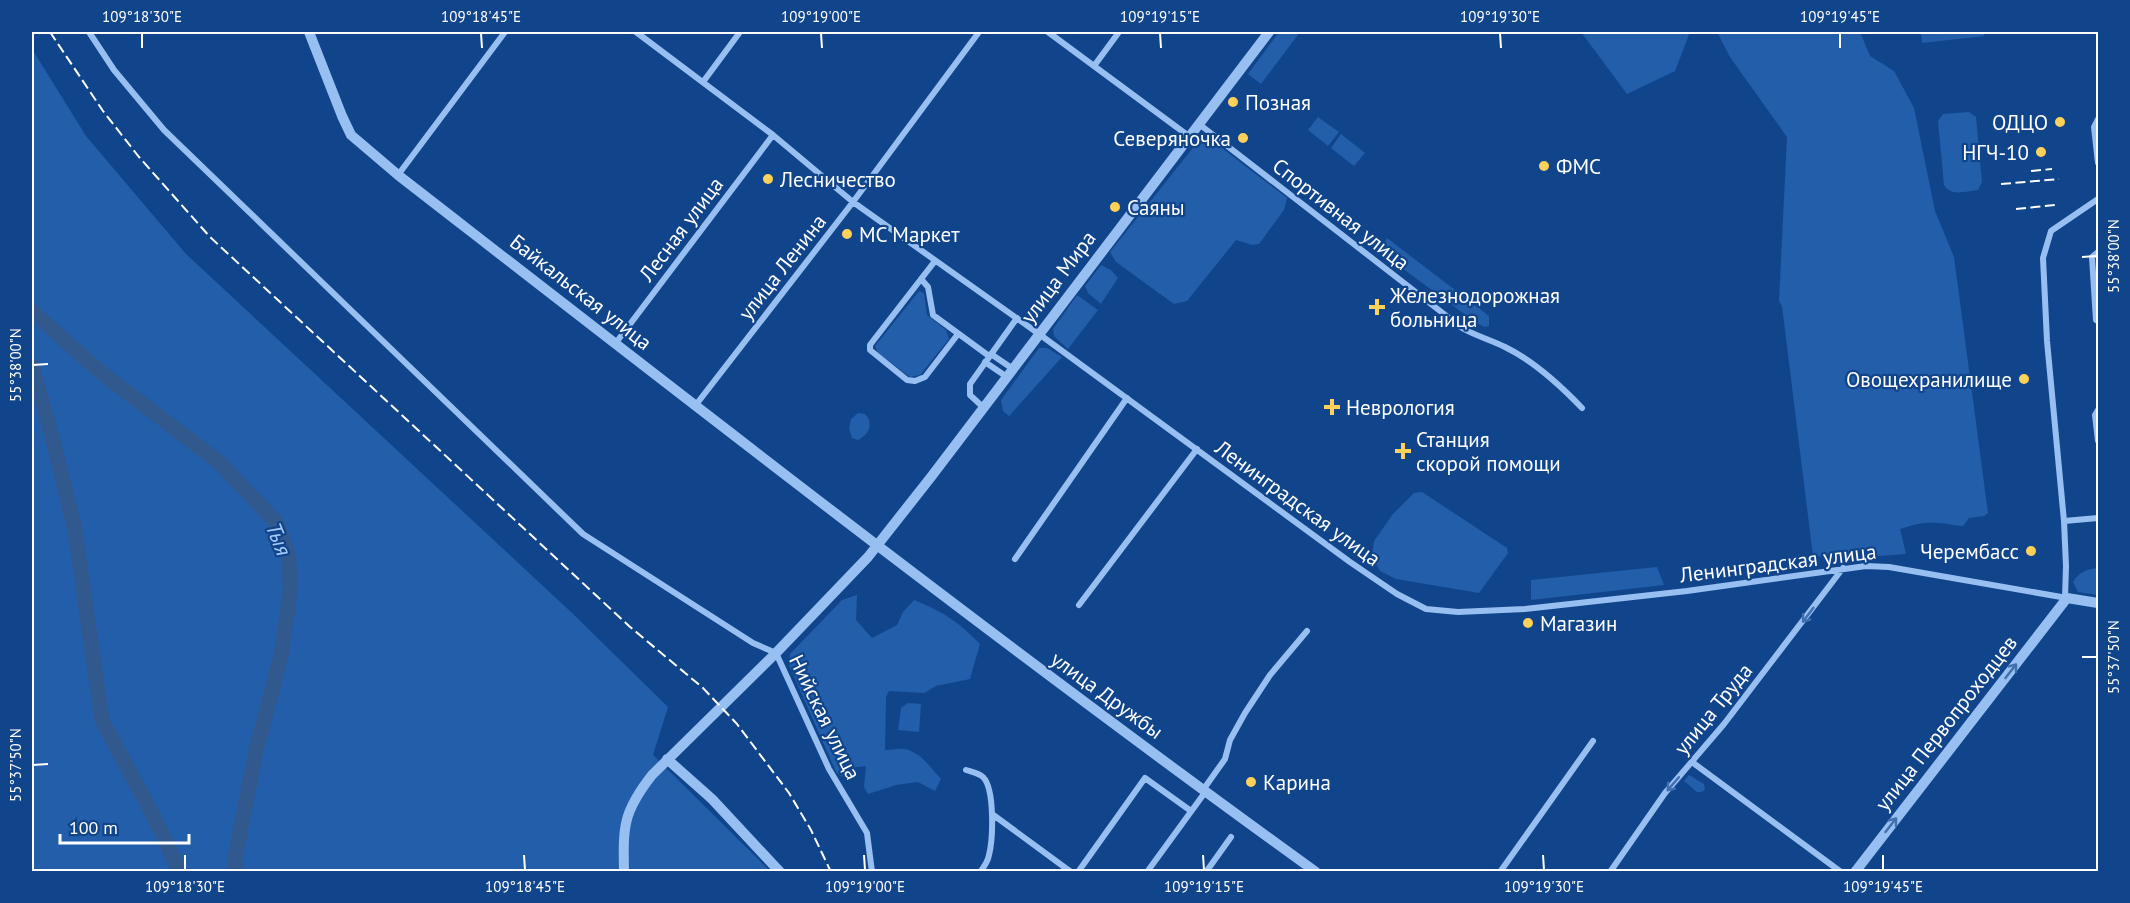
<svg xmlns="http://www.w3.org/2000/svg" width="2130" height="903" font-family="'PT Sans',sans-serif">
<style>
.green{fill:#235eaa}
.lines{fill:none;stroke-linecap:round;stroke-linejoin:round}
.river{stroke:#32598d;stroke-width:15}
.minor{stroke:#98bff1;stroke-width:6}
.tertiary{stroke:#98bff1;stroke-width:10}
.rail{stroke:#fff;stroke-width:2;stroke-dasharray:10 4.5;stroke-linecap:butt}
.oneway{stroke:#4070af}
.ticks{fill:none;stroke:#fff;stroke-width:2}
.poi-dot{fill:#ffd158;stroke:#11458b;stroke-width:2}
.labels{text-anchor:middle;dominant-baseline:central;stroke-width:4.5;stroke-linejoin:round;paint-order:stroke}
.poi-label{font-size:21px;fill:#fff;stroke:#11458b;text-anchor:start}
.street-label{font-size:21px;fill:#fff;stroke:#11458b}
.water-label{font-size:22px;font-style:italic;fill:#a4c9f9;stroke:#11458b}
.neatline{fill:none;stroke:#fff;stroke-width:2}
.ticks-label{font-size:15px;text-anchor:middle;fill:#fff}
</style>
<rect width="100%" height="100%" fill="#11458b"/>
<path class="green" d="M1279,32H1300L1261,84L1248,74Z
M1581,32H1690L1675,71L1627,94Z
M1717,32H1860L1870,56L1894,71L1914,108L1935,211L1954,257L1988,513L1984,516L1969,518L1963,526C1954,526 1948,523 1939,523C1926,521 1912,525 1900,529L1906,554L1852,558L1813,556L1782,306L1779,301L1787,137L1730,57Z
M1921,32H1984V36L1922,43Z
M32,49L86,136L186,254L571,612L668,707L653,755L770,871H32Z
M1969,112L1976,117L1982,182L1978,190C1967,191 1950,197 1944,185L1938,121L1943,114Z
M1318,117L1339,132L1328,146L1308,130Z
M1341,134L1365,153L1354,166L1331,148Z
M1200,139H1210L1287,198L1284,210L1259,244L1252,245L1236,240L1187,301L1174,304L1116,262L1110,252Z
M1387,238L1489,316V326L1484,327L1471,319L1371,245L1373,241L1382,246Z
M1101,265L1111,270L1118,278L1101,304L1088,293L1085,286Z
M919,291L924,293L927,315L946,330L949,339L920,375L910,377L878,353L875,346Z
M1077,295L1098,310L1068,349L1054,336L1053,329Z
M1039,348H1047L1062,357L1009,416L1003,411L1001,400Z
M858,413L865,414C874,423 869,435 858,440L852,438L849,429L851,419Z
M1422,492L1507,548L1508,553L1479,593L1396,579L1380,571L1372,556L1374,541L1393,514L1414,493Z
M1657,567L1664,585L1531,600V580Z
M2098,568V595L2078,592L2073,582C2079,572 2087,569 2098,568Z
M857,595L856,620L872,638L897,625L903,612L914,600C942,611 959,622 980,644L970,679L936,686L924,693L889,691L886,697L885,750C891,750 899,748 904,749C921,752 930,767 941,779L935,791L918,782L896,785L868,794L864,787L866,766L849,768V774L841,776L836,772L789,665L790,654L842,600Z
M908,703L921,704L919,732L898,730L901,708Z
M1689,775L1704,784L1705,790L1701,792H1697L1684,781Z"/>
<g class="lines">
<path class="river" d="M32,311L98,370L219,462L277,523L289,556L290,592L281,656L256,751L235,858L236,872
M32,366L54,444L75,530L102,720L151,811L180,872"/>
<path class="minor" d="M89,32L114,70L164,130L583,534L753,643L776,653L829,769L867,833L872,872
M636,32L773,135L853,202L1039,334L1350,562L1397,594L1426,609L1458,612L1525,609L1687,591L1866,566L1889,567L2067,598
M1048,32L1190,137
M1094,66L1119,32
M703,82L740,32
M2098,119L2094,127L2098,163
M1199,124L1462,328C1476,336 1491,340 1505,347C1534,361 1560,385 1582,408
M398,175L505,32
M2098,252L2092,257L2096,320L2098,321
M935,261L873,341L870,345V350L907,380L915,381L925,377L958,334
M921,279L928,287L933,315L989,356
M615,344L773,135
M991,354L1013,369
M985,362L1007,377
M695,406L853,202L979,32
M984,408L970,395V384L1017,318
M2098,410L2095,415L2098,441
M2064,521L2098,518
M1015,559L1127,398
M2065,598L2066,566L2064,521L2047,341L2043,258L2051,231L2098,199
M1079,605L1197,449
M1692,762L1841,872
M966,770C972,772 979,773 983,777C995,789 993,839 989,855C988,861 984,867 980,872
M1203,790L1225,759L1230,740L1245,713L1270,675L1307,631
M992,814L1071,872
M1078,872L1145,778L1191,811
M1147,872L1206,791
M1206,872L1231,837
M1500,872L1593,741
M1610,872L1665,793L1724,724L1843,568"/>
<path class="tertiary" d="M309,32L342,116L351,135L398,175C702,411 1004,647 1316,872
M667,759L712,799L780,872
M624,872C623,826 623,812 652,775L776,653L868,557L931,477L1269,32
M1855,872L2067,598L2098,603"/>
<path class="rail" d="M50,32L103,111L139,157L210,237L629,626L703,688L737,724L789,793L811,830L831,872
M2031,171L2052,169
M2001,184L2059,179
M2016,209L2055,205"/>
</g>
<defs><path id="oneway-shaft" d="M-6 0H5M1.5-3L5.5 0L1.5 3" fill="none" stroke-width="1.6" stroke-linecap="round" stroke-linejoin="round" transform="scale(1.5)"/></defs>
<g class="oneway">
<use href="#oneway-shaft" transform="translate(1808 615) rotate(127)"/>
<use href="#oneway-shaft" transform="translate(2011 671) rotate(-52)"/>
<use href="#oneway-shaft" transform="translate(1673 784) rotate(131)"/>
<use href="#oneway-shaft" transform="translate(1891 825) rotate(-52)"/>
</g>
<path class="ticks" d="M142,33V48M481,33L482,48M821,33L822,48M1160,33L1161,48M1500,33L1501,48M1840,33V48M2082,257L2097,256M33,365L48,364M2082,657H2097M33,765L48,764M185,855V870M524,855L525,870M864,855L865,870M1203,855L1204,870M1543,855L1544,870M1883,855V870"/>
<g class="poi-dot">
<circle cx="1233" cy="102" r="6"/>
<circle cx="2060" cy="122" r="6"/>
<circle cx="1243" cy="138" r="6"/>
<circle cx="2041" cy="152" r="6"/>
<circle cx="1544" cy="166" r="6"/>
<circle cx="768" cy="179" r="6"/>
<circle cx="1115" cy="207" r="6"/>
<circle cx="847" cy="234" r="6"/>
<path d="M1374 298h6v6h6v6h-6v6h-6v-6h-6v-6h6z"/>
<circle cx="2024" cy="379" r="6"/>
<path d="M1329 398h6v6h6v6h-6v6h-6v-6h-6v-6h6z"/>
<path d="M1400 442h6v6h6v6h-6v6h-6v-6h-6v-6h6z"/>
<circle cx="2031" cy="551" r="6"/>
<circle cx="1528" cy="623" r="6"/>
<circle cx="1251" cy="782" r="6"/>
</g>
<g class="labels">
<g class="poi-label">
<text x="1245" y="102">Позная</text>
<text x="2048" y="122" text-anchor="end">ОДЦО</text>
<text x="1231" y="138" text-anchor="end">Северяночка</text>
<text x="2029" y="152" text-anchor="end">НГЧ-10</text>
<text x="1556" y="166">ФМС</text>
<text x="780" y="179">Лесничество</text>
<text x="1127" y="207">Саяны</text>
<text x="859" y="234">МС Маркет</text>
<text x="1390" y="295">Железнодорожная<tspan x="1390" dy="24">больница</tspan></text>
<text x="2012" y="379" text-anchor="end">Овощехранилище</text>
<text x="1346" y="407">Неврология</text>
<text x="1416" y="439">Станция<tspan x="1416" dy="24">скорой помощи</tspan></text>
<text x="2019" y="551" text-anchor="end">Черембасс</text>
<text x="1540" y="623">Магазин</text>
<text x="1263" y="782">Карина</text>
</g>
<g class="street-label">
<text transform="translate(1341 214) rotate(38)">Спортивная улица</text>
<text transform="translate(681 229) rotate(-53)">Лесная улица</text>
<text transform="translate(782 267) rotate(-52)">улица Ленина</text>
<text transform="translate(1058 277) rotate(-53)">улица Мира</text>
<text transform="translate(581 292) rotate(38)">Байкальская улица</text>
<text transform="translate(1298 503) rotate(36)">Ленинградская улица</text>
<text transform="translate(1778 563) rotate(-7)">Ленинградская улица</text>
<text transform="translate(1107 695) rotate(36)">улица Дружбы</text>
<text transform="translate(1713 709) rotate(-51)">улица Труда</text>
<text transform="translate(825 717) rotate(64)">Нийская улица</text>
<text transform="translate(1946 723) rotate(-52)">улица Первопроходцев</text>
</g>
<g class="water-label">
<text transform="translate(279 539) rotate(68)">Тыя</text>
</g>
</g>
<rect width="2130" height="903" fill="none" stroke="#11458b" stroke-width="66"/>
<path d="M60 834v9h129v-9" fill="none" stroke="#ffffff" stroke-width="3"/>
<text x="69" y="834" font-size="18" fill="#ffffff" stroke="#11458b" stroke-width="4.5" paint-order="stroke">100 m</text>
<rect x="33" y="33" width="2064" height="837" class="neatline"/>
<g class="ticks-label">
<text x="142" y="22">109°18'30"E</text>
<text x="481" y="22">109°18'45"E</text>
<text x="821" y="22">109°19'00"E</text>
<text x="1160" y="22">109°19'15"E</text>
<text x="1500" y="22">109°19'30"E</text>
<text x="1840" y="22">109°19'45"E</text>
<text transform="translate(2114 256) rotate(-90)" y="5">55°38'00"N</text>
<text transform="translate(16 365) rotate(-90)" y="5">55°38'00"N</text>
<text transform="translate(2114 657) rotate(-90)" y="5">55°37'50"N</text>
<text transform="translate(16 765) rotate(-90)" y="5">55°37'50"N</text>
<text x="185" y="892">109°18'30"E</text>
<text x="525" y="892">109°18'45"E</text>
<text x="865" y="892">109°19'00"E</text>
<text x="1204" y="892">109°19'15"E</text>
<text x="1544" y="892">109°19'30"E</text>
<text x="1883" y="892">109°19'45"E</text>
</g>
</svg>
